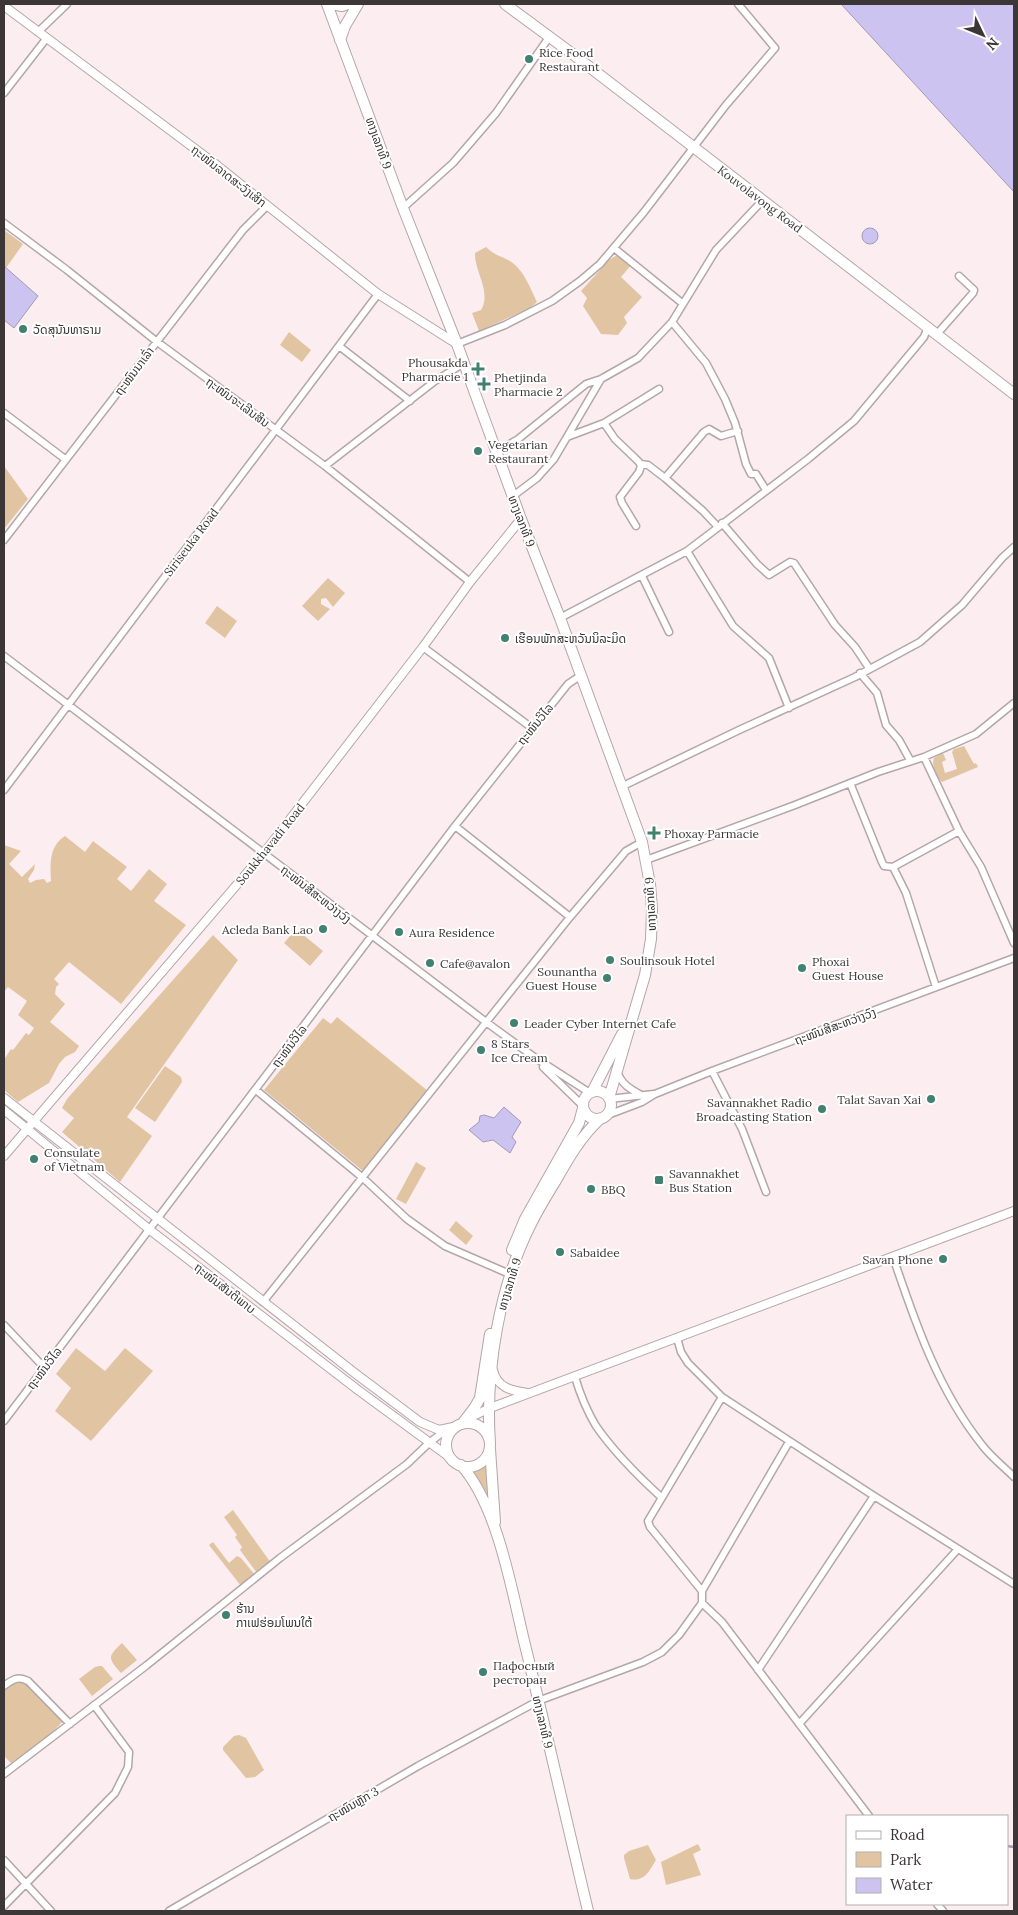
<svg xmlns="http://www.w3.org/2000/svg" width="1018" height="1915" font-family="Lora,'Noto Sans Lao',serif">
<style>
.green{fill:#e1c5a2}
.water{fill:#cdc3f0;stroke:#a299b8}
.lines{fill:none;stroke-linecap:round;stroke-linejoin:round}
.stream{stroke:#a299b8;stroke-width:2.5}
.minor-casing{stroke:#b4a6a9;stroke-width:9}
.tertiary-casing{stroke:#b4a6a9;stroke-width:10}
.primary-casing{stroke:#b4a6a9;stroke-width:12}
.minor{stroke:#fff;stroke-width:6}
.tertiary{stroke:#fff;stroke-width:8}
.primary{stroke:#fff;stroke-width:10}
.poi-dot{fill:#408171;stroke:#fff;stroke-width:2}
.labels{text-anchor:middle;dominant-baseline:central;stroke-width:4;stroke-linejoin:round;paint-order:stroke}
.poi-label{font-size:12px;fill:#3c3637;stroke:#fff;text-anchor:start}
.street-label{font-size:12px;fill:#3c3637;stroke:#fff}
</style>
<rect width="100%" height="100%" fill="#fcedf0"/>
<path class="green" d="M4,230L23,244L6,268L4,266Z
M486,247C496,257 506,257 514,264C525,273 531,290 537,302L530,308L479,331L472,313L481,310C492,292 474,271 475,253Z
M619,254L632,264L621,277L642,297L624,317L627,323L618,335L601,334L583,306L587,298L581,291L609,260Z
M289,332L311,350L302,362L280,345Z
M4,466L28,499L4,529Z
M328,578L345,593L333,607L326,598L321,599V604L330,609L318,621L302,606Z
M217,606L237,621L225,638L205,623Z
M964,746L974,764L976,763L978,767L942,782C936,777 931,765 934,758L943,753L946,760L942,762L945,773L957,769L952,752L954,749Z
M65,836L85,852L93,841L127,867L117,879L131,891L149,869L167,884L154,901L186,925L121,1004L69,962L54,979L59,984L56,987L55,994L65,1004L50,1022L79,1046L75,1052L65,1057L59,1064L49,1083L18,1102L4,1090V1057L5,1058L11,1049L13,1050L26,1033L29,1035L34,1028L18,1015L27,1001L8,987L4,992V845L21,851L9,864L22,877L35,864L34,870L28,879L30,883L36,880L44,879L47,883L51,881C50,864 49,846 65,836Z
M296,929L323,951L310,966L284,943Z
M213,935L238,960L127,1117L152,1136L120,1182L62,1132L74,1118L62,1108L67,1099Z
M337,1017L428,1091L363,1171L264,1090L323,1018L331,1024Z
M165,1066L181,1077L182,1082L155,1122L135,1108Z
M416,1162L426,1168L406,1204L396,1199Z
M456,1221L473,1236L466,1245L449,1230Z
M76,1348L105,1371L125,1348L153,1371L91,1441L55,1411L71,1388L56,1374Z
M486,1462V1464L490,1501L482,1485L470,1470Z
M233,1510L271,1563L257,1573L240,1550L242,1547L235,1537L237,1535L224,1517Z
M213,1542L229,1563L237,1556L241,1558L255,1575L241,1586L209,1545Z
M122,1643L137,1660L121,1673C108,1658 107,1657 122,1643Z
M99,1666H102L113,1679L92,1696L79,1679L95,1667Z
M23,1681L26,1682L62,1722L49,1736L11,1763L4,1756V1690L14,1683Z
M239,1735L246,1738L264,1770L255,1777L246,1778L223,1750V1747L234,1736Z
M698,1844L701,1850L693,1854L701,1875L666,1885L661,1862Z
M648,1845L656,1860C649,1871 645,1882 630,1879L624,1858V1855L629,1851Z"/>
<path class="water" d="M841,4H1014V192Z
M862 236a8 8 0 1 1 16 0a8 8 0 1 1-16 0Z
M4,266L38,296L14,328L4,320Z
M504,1107L521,1122L512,1137L516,1142L510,1153L493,1140L483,1142L469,1130L479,1122L480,1116L484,1115L494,1118Z"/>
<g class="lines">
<path class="stream" d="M1007,1846L1014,1847"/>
<g class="minor-casing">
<path id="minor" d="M38,32L67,4
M4,93L46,39
M403,208L453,163L496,113L550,36
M4,223L67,270L156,341L325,466L470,582
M614,248L682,303
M672,322L706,363L725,399L735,423L746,464L751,474H756L766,490
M937,334L973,293L974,290L959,276
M457,344L505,325L552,301L580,281L600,264L644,212L726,105L775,48L738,4
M339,346L410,401
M4,413L65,459
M604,423L659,389
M567,437L604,423L615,439L639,462L641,466L639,472L620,497L622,503L636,526
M497,451L517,440L586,384L601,379L638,358L672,322L716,250L762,201
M640,464L648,465L665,478L703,511L718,527
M325,466L435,381L464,363
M665,478L704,432L709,429L721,436L738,431
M513,496L537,478L554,459L601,379
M722,523L757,564L769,575L790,562L794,563L835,625L855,647L869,668
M4,540L243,230L267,206
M687,551L733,626L769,658L789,708
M642,576L669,632
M560,618L687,551L808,459L854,421L924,337L928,327
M423,647L532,728
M4,656L486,1022L534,1057L590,1093
M860,673L877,693L886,725L899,740L910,760
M924,757L959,831L981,867L1014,943
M850,783L882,862L884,866L893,867L906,893L936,987
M623,786L737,731L855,677L920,642L962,605L1002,558L1014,547
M4,790L378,294
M455,826L570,917
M646,860L795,805L878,772L924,757L976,734L1014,703
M893,867L959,831
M543,1067L583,1106
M617,1071C621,1084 630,1089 641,1095
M712,1071L742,1129L766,1192
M256,1090L363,1178L407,1219L445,1246L505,1272
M609,1099L654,1094
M605,1116L642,1102L655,1094L712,1071L1014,958
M893,1257C915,1322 938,1390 982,1445C991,1457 1004,1467 1014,1477
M263,1302L570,917L626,851L642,842
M4,1325L39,1362L45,1366
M677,1338L681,1352L688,1363L722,1397L874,1496L1014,1584
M575,1377C580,1394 587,1411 596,1426C614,1452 638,1476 661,1497
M722,1397L648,1521L650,1527L702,1591V1603L722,1622L869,1816
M4,1421L455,826L568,684L580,676
M702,1591L789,1442
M758,1670L874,1496
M4,1686C13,1679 18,1676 28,1681L70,1724
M799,1724L958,1549
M4,1774L147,1665L280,1558L407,1464L430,1442L446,1430
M4,1860L51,1911
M937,1904L943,1911
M4,1906L115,1793L128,1767L129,1752L94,1705
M169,1911L418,1766L538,1701L643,1662L662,1652L679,1635L702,1603"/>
</g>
<g class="tertiary-casing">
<path id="tertiary" d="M4,6L214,163L378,294L457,344
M4,1098L356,1374L420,1422L439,1430L458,1426
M4,1110L150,1230L358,1390L452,1459
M4,1156L264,853L423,647L470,582L521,519
M493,1370C497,1388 512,1391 528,1393
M467,1419L490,1408L1014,1211"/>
</g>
<g class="primary-casing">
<path id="primary" d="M327,4L403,208L457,344L521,519L560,618L642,842L650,884L652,909L651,939L645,975L609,1098
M331,4L342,6L348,4
M505,4L570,52L1014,394
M340,40L345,26L358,4
M583 1105a14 14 0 1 1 28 0a14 14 0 1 1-28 0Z
M592,1092L622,1034
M512,1250L525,1219L579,1123L583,1108
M446 1445a22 22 0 1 1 44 0a22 22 0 1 1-44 0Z
M462,1424L475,1407L480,1398L490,1334
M490,1443C485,1371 499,1286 532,1222C539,1208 547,1195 555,1182C568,1159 581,1136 601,1118
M490,1449L495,1522
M461,1465C498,1506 512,1592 525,1645C547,1734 567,1823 588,1911"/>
</g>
<use href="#minor" class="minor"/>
<use href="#tertiary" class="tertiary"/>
<use href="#primary" class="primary"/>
</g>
<g class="poi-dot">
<circle cx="529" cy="59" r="5"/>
<circle cx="23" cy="329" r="5"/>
<path d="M475.5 361.5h5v5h5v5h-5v5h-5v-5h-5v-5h5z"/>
<path d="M481.5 376.5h5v5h5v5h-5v5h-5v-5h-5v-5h5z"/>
<circle cx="478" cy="451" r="5"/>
<circle cx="505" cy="638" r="5"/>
<path d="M651.5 825.5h5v5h5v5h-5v5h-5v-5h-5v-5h5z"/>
<circle cx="323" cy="929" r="5"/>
<circle cx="399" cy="932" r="5"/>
<circle cx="610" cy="960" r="5"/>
<circle cx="430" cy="963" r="5"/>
<circle cx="802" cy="968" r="5"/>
<circle cx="607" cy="978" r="5"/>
<circle cx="514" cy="1023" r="5"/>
<circle cx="481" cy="1050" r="5"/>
<circle cx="931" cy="1099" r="5"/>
<circle cx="822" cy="1109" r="5"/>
<circle cx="34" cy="1159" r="5"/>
<rect x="654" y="1175" width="10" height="10" rx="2.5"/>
<circle cx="591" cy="1189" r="5"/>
<circle cx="560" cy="1252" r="5"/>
<circle cx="943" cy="1259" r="5"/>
<circle cx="226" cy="1615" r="5"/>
<circle cx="483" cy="1672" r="5"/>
</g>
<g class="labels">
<g class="poi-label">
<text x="539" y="52">Rice Food<tspan x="539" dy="14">Restaurant</tspan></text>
<text x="33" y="329">ວັດສຸນັນທາຣາມ</text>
<text x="468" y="362" text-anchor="end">Phousakda<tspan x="468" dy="14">Pharmacie 1</tspan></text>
<text x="494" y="377">Phetjinda<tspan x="494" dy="14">Pharmacie 2</tspan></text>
<text x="488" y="444">Vegetarian<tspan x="488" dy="14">Restaurant</tspan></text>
<text x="515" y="638">ເຮືອນພັກສະຫວັນນິລະມິດ</text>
<text x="664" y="833">Phoxay Parmacie</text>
<text x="313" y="929" text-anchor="end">Acleda Bank Lao</text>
<text x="409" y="932">Aura Residence</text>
<text x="620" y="960">Soulinsouk Hotel</text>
<text x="812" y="961">Phoxai<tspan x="812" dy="14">Guest House</tspan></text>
<text x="440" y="963">Cafe@avalon</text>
<text x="597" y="971" text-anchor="end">Sounantha<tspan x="597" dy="14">Guest House</tspan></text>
<text x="524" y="1023">Leader Cyber Internet Cafe</text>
<text x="491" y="1043">8 Stars<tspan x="491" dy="14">Ice Cream</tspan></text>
<text x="921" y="1099" text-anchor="end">Talat Savan Xai</text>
<text x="812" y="1102" text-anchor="end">Savannakhet Radio<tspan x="812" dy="14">Broadcasting Station</tspan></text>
<text x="44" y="1152">Consulate<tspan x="44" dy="14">of Vietnam</tspan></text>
<text x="669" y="1173">Savannakhet<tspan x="669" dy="14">Bus Station</tspan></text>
<text x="601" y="1189">BBQ</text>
<text x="570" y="1252">Sabaidee</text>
<text x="933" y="1259" text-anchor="end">Savan Phone</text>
<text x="236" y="1608">ຮ້ານ<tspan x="236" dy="14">ກາເຟຮ່ອມໂພນໃຕ້</tspan></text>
<text x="493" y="1665">Пафосный<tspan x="493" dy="14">ресторан</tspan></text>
</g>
<g class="street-label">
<text transform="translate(379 143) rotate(70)">ທາງເລກທີ 9</text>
<text transform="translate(229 176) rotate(38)">ຖະໜົນລາດສະວົງເສິກ</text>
<text transform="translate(760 199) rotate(37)">Kouvolavong Road</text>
<text transform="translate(134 371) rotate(-53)">ຖະໜົນນາເລົ່າ</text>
<text transform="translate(238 402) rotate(36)">ຖະໜົນຈະເລີນສິນ</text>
<text transform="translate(522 521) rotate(69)">ທາງເລກທີ 9</text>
<text transform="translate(191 542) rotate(-53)">Siriseuka Road</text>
<text transform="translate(535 724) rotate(-51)">ຖະໜົນວິໄລ</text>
<text transform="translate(270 844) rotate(-51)">Soukkhavadi Road</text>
<text transform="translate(316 894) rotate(38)">ຖະໜົນສີສະຫວ່າງວົງ</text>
<text transform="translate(650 904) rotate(-93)">ທາງເລກທີ 9</text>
<text transform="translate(835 1026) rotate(-20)">ຖະໜົນສີສະຫວ່າງວົງ</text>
<text transform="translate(289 1046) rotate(-53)">ຖະໜົນວິໄລ</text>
<text transform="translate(509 1284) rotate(-73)">ທາງເລກທີ 9</text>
<text transform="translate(225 1288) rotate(38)">ຖະໜົນສັນຕິພາບ</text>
<text transform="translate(44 1368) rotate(-53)">ຖະໜົນວິໄລ</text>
<text transform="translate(543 1722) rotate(77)">ທາງເລກທີ 9</text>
<text transform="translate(353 1804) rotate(-30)">ຖະໜົນຫຼັກ 3</text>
</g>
</g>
<rect width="1018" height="1915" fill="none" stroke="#3c3637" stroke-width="10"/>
<rect x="846" y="1815" width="162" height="90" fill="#ffffff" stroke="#b1afaf"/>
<rect x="856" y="1831" width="25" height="8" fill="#ffffff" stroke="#b1afaf"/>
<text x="890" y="1840" font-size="15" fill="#3c3637">Road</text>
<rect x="856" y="1852" width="25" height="15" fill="#e1c5a2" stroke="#b1afaf"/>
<text x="890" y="1865" font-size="15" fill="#3c3637">Park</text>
<rect x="856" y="1878" width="25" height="15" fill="#cdc3f0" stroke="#b1afaf"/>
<text x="890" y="1890" font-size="15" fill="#3c3637">Water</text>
<g transform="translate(983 35) rotate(133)" stroke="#ffffff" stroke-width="4" paint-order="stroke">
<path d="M0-4L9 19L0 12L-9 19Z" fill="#3c3637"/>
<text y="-8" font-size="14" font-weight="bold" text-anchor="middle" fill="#3c3637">N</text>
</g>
</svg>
